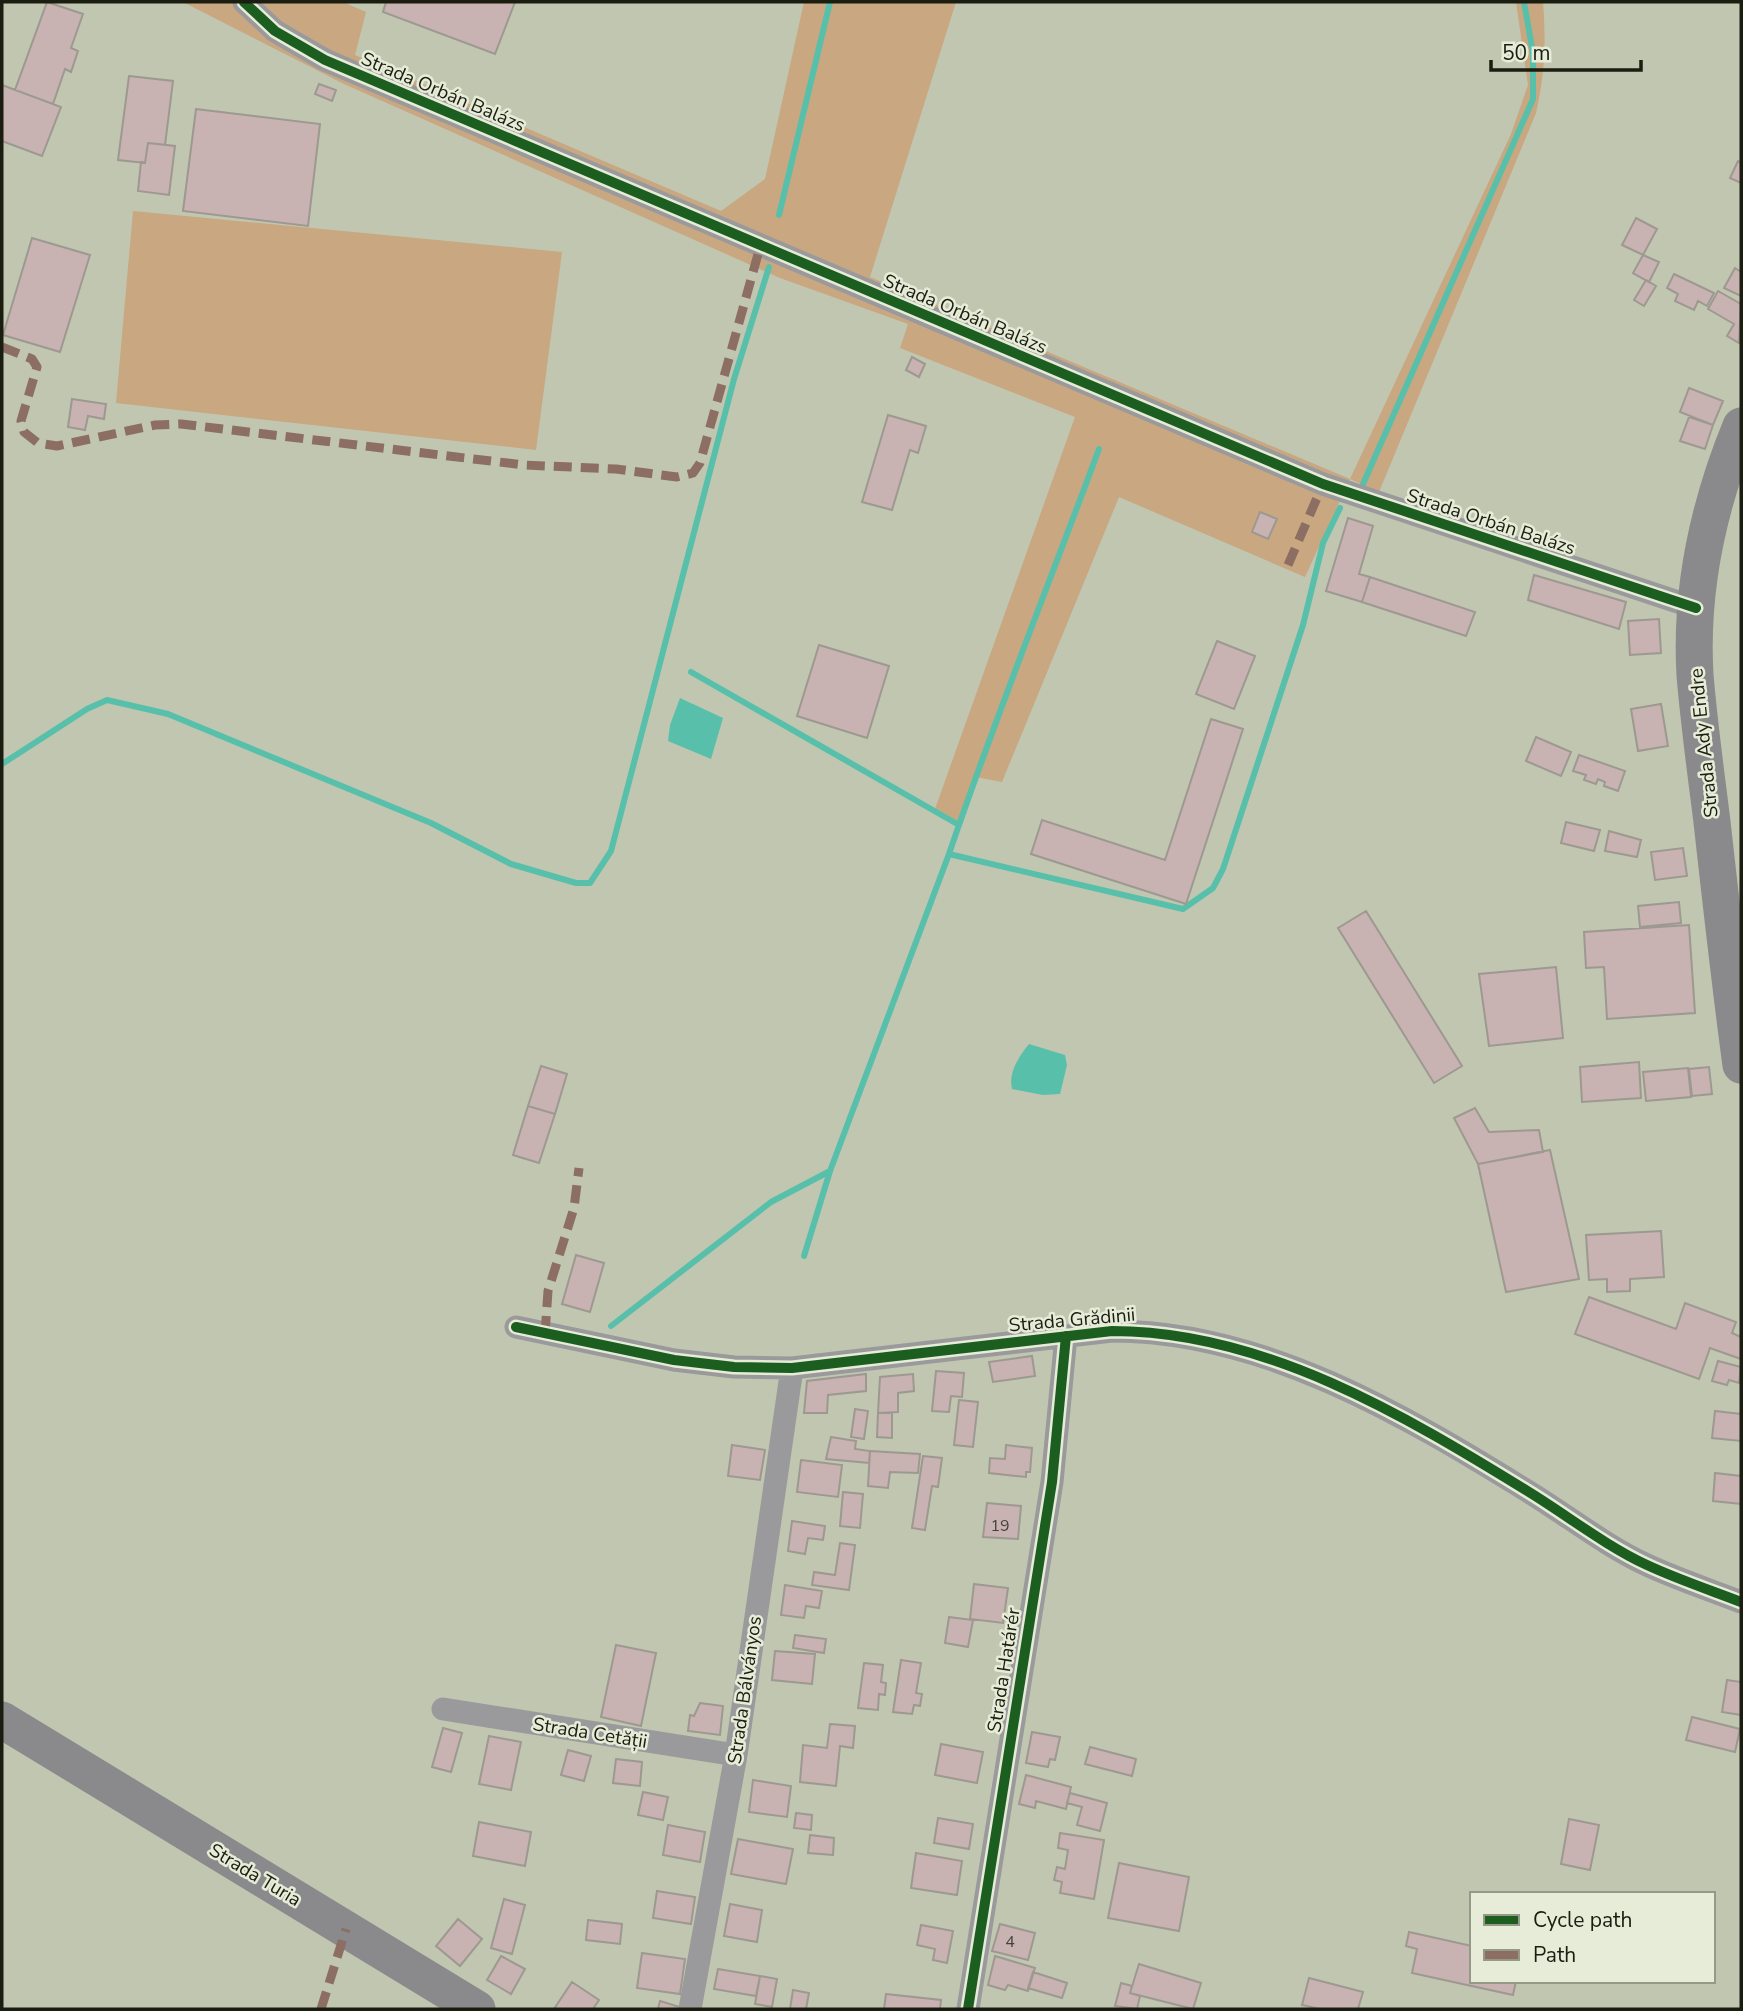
<svg xmlns="http://www.w3.org/2000/svg" width="1743" height="2011" font-family="'Nunito Sans',sans-serif">
<style>
.green{fill:#c8a781}
.water{fill:#58c0aa}
.lines{fill:none;stroke-linecap:round;stroke-linejoin:round}
.stream{stroke:#58c0aa;stroke-width:6}
.building{fill:#c8b3b2;stroke:#9d9991;stroke-width:2}
.minor{stroke:#9a999b;stroke-width:23}
.primary{stroke:#8a898c;stroke-width:37}
.quiet{stroke:#8d6e63;stroke-width:9;stroke-dasharray:18 9;stroke-linecap:butt}
.cycleway-casing{stroke:#e6ecd8;stroke-width:15}
.cycleway{stroke:#1b5e20;stroke-width:10}
.labels{text-anchor:middle;dominant-baseline:central;stroke-width:5;stroke-linejoin:round;paint-order:stroke}
.number-label{font-size:16px;fill:#464238}
.street-label{font-size:19px;fill:#1a1d0f;stroke:#e6ecd8}
</style>
<rect width="100%" height="100%" fill="#c0c6b0"/>
<path class="green" d="M183,2H343L366,12L355,55L721,211L765,179L804,2H956L870,277L1350,479L1511,134L1528,85L1516,2H1543C1546,41 1545,74 1536,113L1379,492L1350,479L1305,577L1119,497L1002,782L976,777L962,823L935,809L1075,417L900,348L908,324L780,278L344,84Z
M133,211L562,252L536,450L116,403Z"/>
<path class="water" d="M680,698L723,718L711,759L668,741L670,725Z
M1029,1044L1065,1055L1067,1065L1060,1094L1043,1095L1012,1089C1008,1073 1019,1056 1029,1044Z"/>
<g class="lines">
<path class="stream" d="M779,215L830,2
M1363,484L1533,99V53L1524,2
M691,672L959,825
M2,764L87,709L107,700L168,714L431,823L511,864L576,883H590L611,851L734,379L769,267
M949,854C995,718 1049,584 1099,449
M804,1256L830,1171L949,854L1183,909L1213,888L1223,869L1303,625L1323,543L1340,508
M611,1326L771,1202L830,1171"/>
</g>
<path class="building" d="M47,2L83,14L71,48L78,51L71,72L65,69L53,104L15,90Z
M386,2H515L495,54L383,12Z
M129,76L173,81L165,145L148,143L145,163L118,160Z
M319,84L336,90L332,101L315,94Z
M2,85L61,107L42,156L2,141Z
M196,109L320,124L308,226L183,211Z
M148,143L175,146L169,195L138,191L141,162L145,163Z
M1738,161L1741,163V183L1730,178Z
M1636,218L1657,229L1643,255L1622,245Z
M32,238L90,255L60,352L3,335Z
M1643,255L1659,262L1649,282L1633,273Z
M1735,268L1741,272V296L1724,288Z
M1674,274L1714,293L1707,306L1698,301L1694,310L1675,301L1678,294L1667,288Z
M1646,280L1656,286L1644,306L1634,300Z
M1718,291L1741,304L1739,343L1727,336L1734,324L1708,309Z
M912,357L925,364L919,377L906,370Z
M1689,388L1723,401L1713,425L1680,412Z
M72,399L106,404L104,419L88,416L85,430L68,427Z
M888,415L926,426L918,453L910,450L892,510L862,502Z
M1689,417L1713,425L1705,449L1680,441Z
M1260,512L1277,519L1268,539L1252,532Z
M1348,518L1373,526L1359,574L1370,577L1362,602L1326,591Z
M1534,575L1626,602L1619,629L1528,600Z
M1370,577L1475,612L1466,636L1362,602Z
M1659,619L1661,653L1630,655L1628,621Z
M1217,641L1255,656L1234,709L1196,694Z
M819,645L889,666L867,738L797,716Z
M1661,704L1668,746L1638,751L1631,709Z
M1211,719L1243,729L1186,904L1031,854L1042,820L1165,860Z
M1536,737L1571,752L1561,776L1526,761Z
M1579,755L1625,771L1618,791L1604,786L1605,782L1598,779L1596,784L1584,780L1586,775L1573,771Z
M1566,822L1600,830L1594,851L1561,843Z
M1609,831L1641,840L1637,857L1605,851Z
M1683,848L1687,876L1655,880L1651,852Z
M1679,902L1681,923L1640,927L1638,906Z
M1366,911L1462,1066L1434,1083L1338,928Z
M1689,925L1695,1013L1607,1019L1604,967L1586,968L1584,932Z
M1556,967L1563,1038L1489,1046L1479,974Z
M1639,1062L1641,1098L1582,1102L1580,1067Z
M541,1066L567,1074L555,1114L528,1106Z
M1709,1067L1712,1094L1692,1096L1689,1069Z
M1688,1068L1691,1097L1646,1101L1643,1072Z
M528,1106L555,1114L539,1163L513,1155Z
M1475,1108L1489,1132L1539,1130L1543,1152L1478,1164L1454,1118Z
M1550,1150L1579,1279L1506,1292L1478,1164Z
M1661,1231L1664,1277L1630,1279V1291L1607,1292V1279L1589,1280L1586,1235Z
M576,1255L604,1263L590,1312L562,1304Z
M1589,1297L1676,1329L1685,1303L1736,1322L1732,1333L1741,1337V1359L1710,1348L1699,1379L1575,1334Z
M1032,1356L1035,1376L993,1382L989,1362Z
M1718,1361L1741,1367L1739,1383L1729,1380L1727,1385L1712,1381Z
M936,1371L964,1373L962,1397L951,1396L949,1412L932,1411Z
M866,1374V1391L828,1395L827,1413H804L807,1381Z
M913,1374L914,1391L898,1393V1412L878,1413L880,1377Z
M959,1400L978,1402L973,1447L954,1445Z
M855,1409L868,1411L864,1439L851,1437Z
M1715,1411L1741,1414V1441L1712,1438Z
M878,1413H892V1438L877,1437Z
M831,1437L856,1441L855,1449L870,1451L869,1463L826,1459Z
M732,1445L765,1450L760,1480L728,1476Z
M1006,1445L1032,1448L1030,1472H1026V1477L989,1473L990,1458L1005,1459Z
M870,1451L920,1454L918,1473L890,1472L888,1488L868,1486Z
M923,1456L942,1458L938,1487L932,1486L925,1530L912,1528Z
M801,1460L842,1465L838,1497L797,1492Z
M1715,1473L1741,1476V1504L1713,1501Z
M843,1492L863,1494L860,1528L840,1526Z
M987,1503L1021,1506L1018,1539L983,1537Z
M792,1521L825,1526L823,1540L808,1538L805,1554L788,1551Z
M840,1543L855,1545L849,1590L812,1585L814,1572L835,1575Z
M974,1584L1008,1588L1003,1623L970,1619Z
M785,1585L822,1591L819,1608L806,1606L804,1618L781,1615Z
M949,1617L973,1620L968,1647L945,1643Z
M795,1635L826,1639L824,1653L793,1648Z
M616,1645L656,1653L641,1726L601,1717Z
M775,1651L815,1654L812,1684L772,1680Z
M901,1660L921,1663L916,1693L922,1694L920,1706L914,1705L912,1714L893,1712Z
M864,1663L883,1665L881,1682L886,1683L885,1695L879,1694L878,1710L858,1708Z
M1727,1680L1741,1682V1715L1722,1712Z
M700,1703L723,1706L720,1735L688,1731L690,1715L694,1716Z
M1692,1717L1740,1729L1735,1752L1686,1740Z
M830,1724L855,1726L853,1748L840,1746L836,1786L800,1782L803,1745L827,1748Z
M443,1728L462,1733L451,1772L432,1767Z
M1032,1732L1060,1737L1055,1760L1050,1759L1048,1767L1026,1763Z
M489,1736L521,1742L511,1790L479,1784Z
M941,1744L983,1752L977,1783L935,1775Z
M1090,1747L1136,1759L1132,1776L1085,1764Z
M568,1750L591,1756L584,1781L561,1775Z
M616,1759L642,1762L640,1786L613,1783Z
M1026,1775L1071,1787L1066,1809L1036,1801L1035,1808L1019,1804Z
M753,1780L791,1786L787,1817L749,1812Z
M643,1792L668,1797L663,1820L638,1815Z
M1070,1793L1107,1803L1100,1831L1077,1825L1082,1807L1067,1803Z
M796,1813L812,1815L811,1830L794,1828Z
M938,1818L973,1824L969,1849L934,1843Z
M1569,1819L1599,1825L1590,1870L1561,1864Z
M479,1822L531,1832L525,1866L473,1856Z
M668,1825L705,1832L700,1862L663,1855Z
M1060,1833L1104,1840L1094,1899L1060,1893L1062,1882L1054,1880L1057,1867L1065,1869L1068,1850L1058,1848Z
M810,1835L834,1838L833,1855L808,1853Z
M738,1839L793,1849L786,1884L731,1874Z
M916,1853L962,1861L957,1895L911,1888Z
M1119,1863L1189,1877L1179,1931L1108,1918Z
M657,1891L695,1897L691,1924L653,1918Z
M504,1899L525,1905L512,1954L491,1948Z
M730,1904L762,1910L757,1942L724,1936Z
M458,1919L482,1939L460,1966L436,1946Z
M588,1920L622,1924L620,1944L586,1940Z
M1000,1924L1035,1933L1028,1960L992,1951Z
M921,1925L953,1931L947,1963L933,1960L935,1949L917,1945Z
M1409,1932L1472,1946V1981H1516L1513,1995L1412,1973L1417,1949L1406,1946Z
M642,1953L685,1959L680,1994L637,1988Z
M501,1956L525,1969L511,1994L487,1980Z
M995,1956L1035,1968L1028,1991L1008,1985L1005,1990L988,1985Z
M1139,1964L1201,1983L1193,2009L1130,1993Z
M718,1969L760,1976L756,1996L714,1989Z
M1033,1972L1067,1983L1062,1998L1028,1988Z
M760,1976L777,1979L772,2007L755,2004Z
M1309,1978L1363,1992L1358,2009H1320L1302,2005Z
M572,1982L599,2000L593,2009H554Z
M1121,1983L1132,1986L1130,1993L1140,1996L1137,2009L1115,2006Z
M793,1990L809,1993L806,2009H790Z
M886,1994L941,2000L940,2009H884Z
M660,2001L686,2009H658Z"/>
<g class="lines">
<path class="minor" d="M244,2L275,31L325,60L1323,484L1696,608
M516,1327L674,1360L734,1367L792,1368L1112,1331C1264,1331 1404,1415 1529,1492C1568,1516 1606,1546 1647,1565C1677,1579 1710,1590 1741,1602
M443,1709L736,1755
M690,2009L736,1755L792,1368
M968,2009L1052,1482L1066,1336"/>
<path class="primary" d="M1741,426C1709,504 1690,589 1695,675C1699,724 1706,773 1712,822C1721,903 1730,984 1741,1065
M2,1720L477,2009"/>
<path class="quiet" d="M2,347L32,359L37,367L21,421L24,432L38,443L57,446L155,425L181,424L524,465L616,469L677,477L693,473L700,463L760,247
M1288,565L1323,484
M545,1334L548,1291L574,1208L579,1168
M321,2009L346,1929"/>
<g class="cycleway-casing">
<path id="cycleway" d="M244,2L275,31L325,60L1323,484L1696,608
M516,1327L674,1360L734,1367L792,1368L1112,1331C1264,1331 1404,1415 1529,1492C1568,1516 1606,1546 1647,1565C1677,1579 1710,1590 1741,1602
M968,2009L1052,1482L1066,1336"/>
</g>
<use href="#cycleway" class="cycleway"/>
</g>
<g class="labels">
<g class="number-label">
<text x="1000" y="1526">19</text>
<text x="1010" y="1942">4</text>
</g>
<g class="street-label">
<text transform="translate(443 92) rotate(23)">Strada Orbán Balázs</text>
<text transform="translate(965 314) rotate(23)">Strada Orbán Balázs</text>
<text transform="translate(1491 522) rotate(18)">Strada Orbán Balázs</text>
<text transform="translate(1704 743) rotate(-96)">Strada Ady Endre</text>
<text transform="translate(1072 1320) rotate(-5)">Strada Grădinii</text>
<text transform="translate(1004 1670) rotate(-81)">Strada Határér</text>
<text transform="translate(745 1690) rotate(-82)">Strada Bálványos</text>
<text transform="translate(590 1733) rotate(9)">Strada Cetății</text>
<text transform="translate(255 1875) rotate(31)">Strada Turia</text>
</g>
</g>
<rect width="1743" height="2011" fill="none" stroke="#1a1d0f" stroke-width="7"/>
<rect x="1470" y="1892" width="245" height="91" fill="#e6ecd8" stroke="#949988" stroke-width="2"/>
<rect x="1484" y="1915" width="35" height="10" fill="#1b5e20" stroke="#949988" stroke-width="2"/>
<text x="1533" y="1927" font-size="21" fill="#1a1d0f">Cycle path</text>
<rect x="1484" y="1950" width="35" height="10" fill="#8d6e63" stroke="#949988" stroke-width="2"/>
<text x="1533" y="1962" font-size="21" fill="#1a1d0f">Path</text>
<path d="M1491 60v10h150v-10" fill="none" stroke="#1a1d0f" stroke-width="3.5"/>
<text x="1502" y="60" font-size="21" fill="#1a1d0f" stroke="#e6ecd8" stroke-width="5" paint-order="stroke">50 m</text>
</svg>
